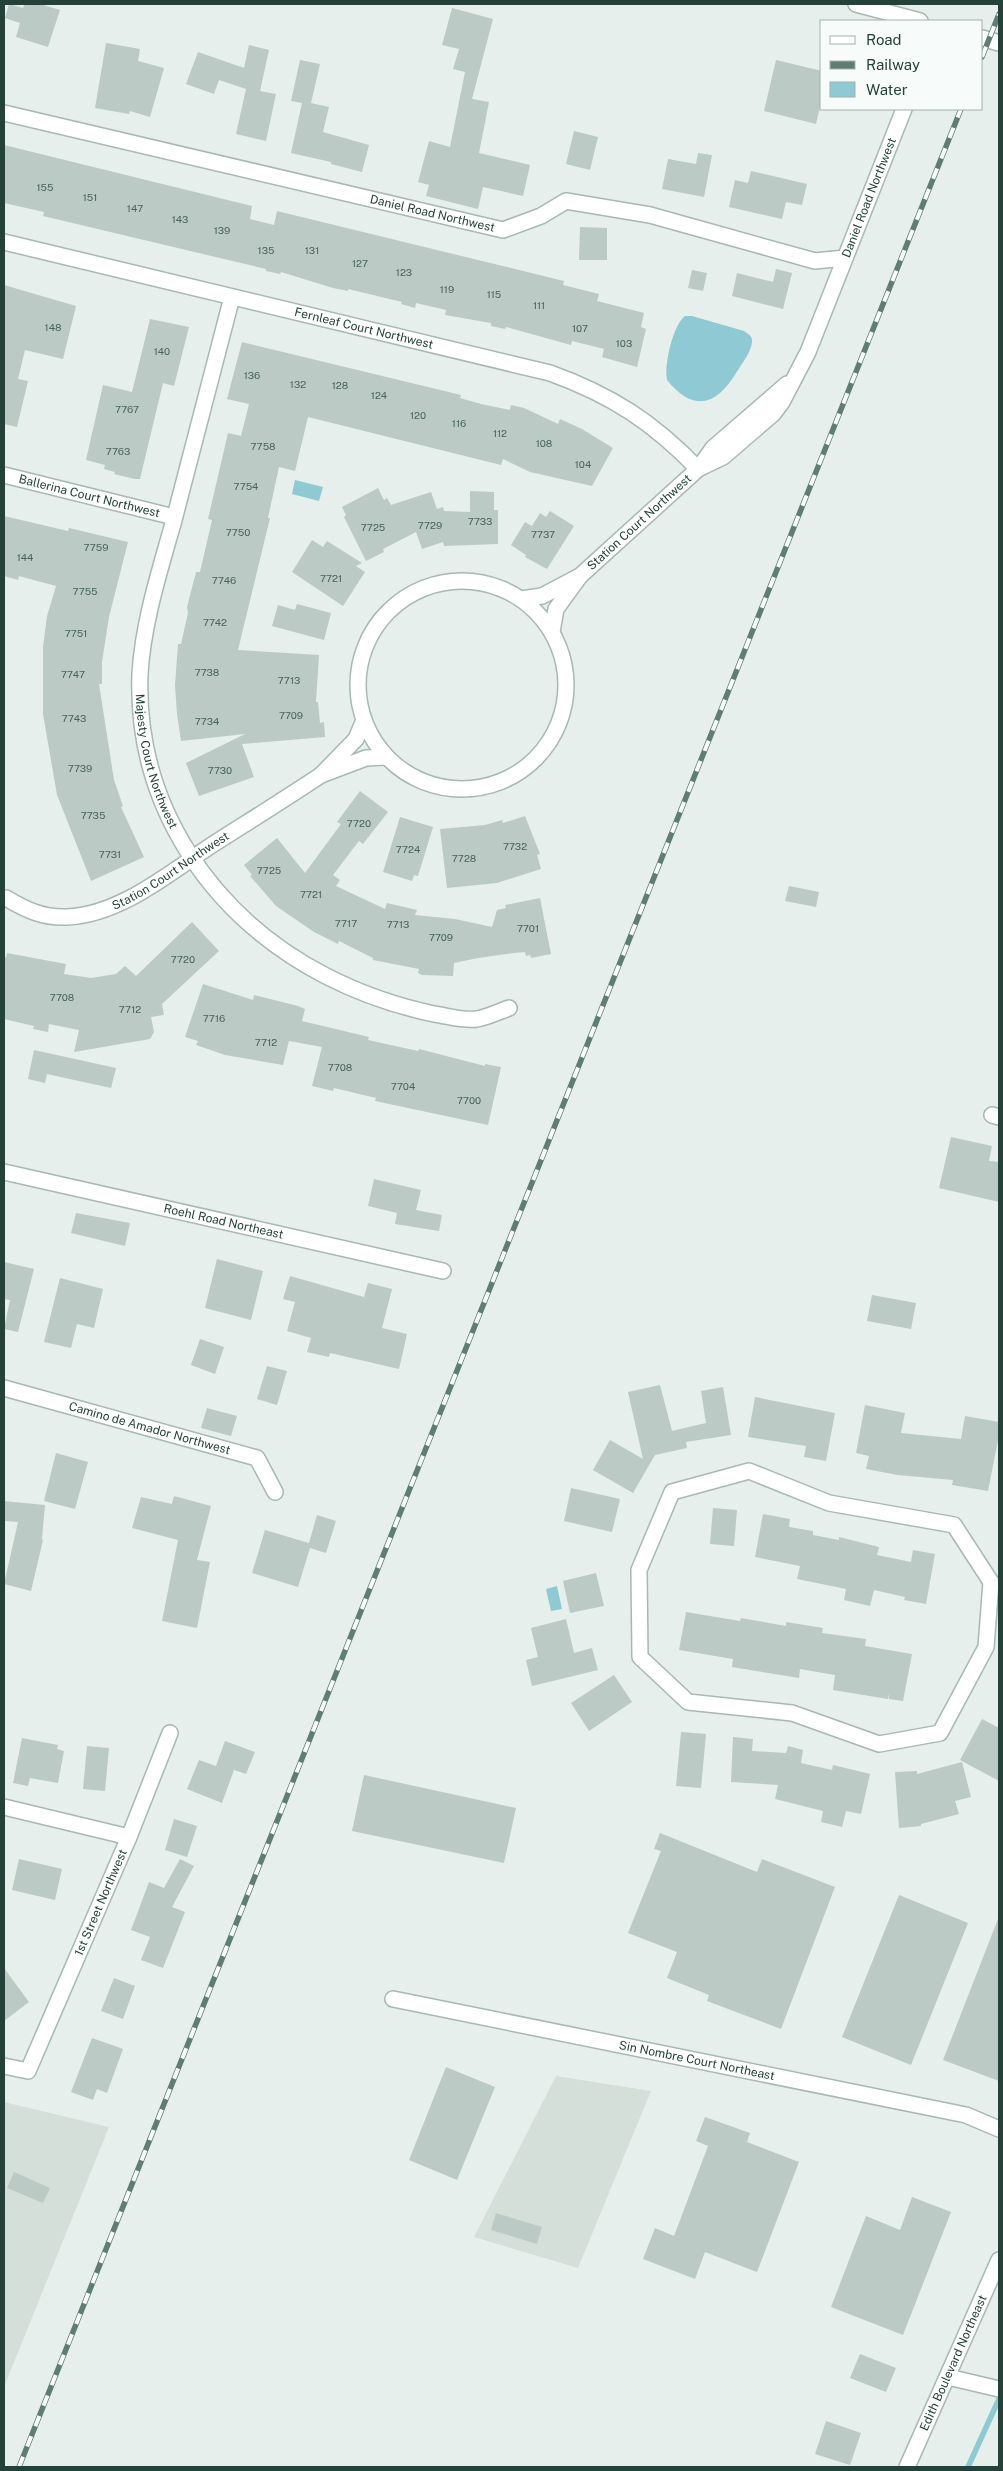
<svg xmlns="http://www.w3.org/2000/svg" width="1003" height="2471" font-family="'Public Sans',sans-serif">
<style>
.built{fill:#d4dfda}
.water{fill:#8ec9d4}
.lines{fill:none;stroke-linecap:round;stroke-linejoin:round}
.stream{stroke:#8ec9d4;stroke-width:5.5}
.building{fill:#bbcac4}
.minor-casing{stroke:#a8b8b2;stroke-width:18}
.tertiary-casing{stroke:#a8b8b2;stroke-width:18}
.minor{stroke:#fff;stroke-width:15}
.tertiary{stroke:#fff;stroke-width:15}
.rail-casing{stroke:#5f7d75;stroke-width:5.5}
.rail{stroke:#f7fbf9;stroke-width:4;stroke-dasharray:11;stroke-linecap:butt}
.labels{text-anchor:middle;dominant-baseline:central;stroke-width:4;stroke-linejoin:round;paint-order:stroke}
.number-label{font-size:10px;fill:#4a645c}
.street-label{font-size:12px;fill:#24423a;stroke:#f7fbf9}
</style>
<rect width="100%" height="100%" fill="#e6efeb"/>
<path class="built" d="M556,2076L651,2091L578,2268L474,2237Z
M4,2102L109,2127L4,2387Z"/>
<path class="water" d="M685,316H692L744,331C748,334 753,336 752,342C751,352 743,362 738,370C717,405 695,414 667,380C664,365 673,325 685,316Z
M295,480L323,487L319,501L292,494Z
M557,1586L562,1609L551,1611L546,1589Z"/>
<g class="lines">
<path class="stream" d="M968,2467L999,2399"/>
</g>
<path class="building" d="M9,4L23,8L25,4H40L60,10L48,47L16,37L20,23L5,18Z
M452,8L493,19L472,99L489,102L479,153L530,165L523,196L483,187L478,209L426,196L429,185L418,182L429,141L450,147L465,72L453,69L459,49L442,45Z
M106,43L140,49L138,61L164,68L150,117L130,111L129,114L95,108Z
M249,45L269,50L260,91L276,94L266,141L236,134L246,89L219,80L214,94L186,84L198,52L244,68Z
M300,60L320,64L311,103L329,107L323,132L369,145L362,172L331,164V162L291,153L302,103L291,101Z
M776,60L822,71V98L816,124L764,111Z
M574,131L598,137L590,170L566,164Z
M4,145L252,206L250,219L274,225L277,211L564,281L563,285L599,294L597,301L644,313L641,327L646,329L637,367L602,357L604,349L572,341L571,345L506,327L505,329L491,326V323L445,315L446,310L416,303L415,308L401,304L402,302L348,289V291L333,288L281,272L280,274L266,271V269L43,216L44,212L4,203Z
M698,153L712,155L704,197L662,189L668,159L696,164Z
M751,171L807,184L802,205L786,202L782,219L729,207L735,180L748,183Z
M580,227L607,228V260H579Z
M776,269L792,273L783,309L732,296L737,273L773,282Z
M692,270L707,273L703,291L688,288Z
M4,285L76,306L63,359L25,350L18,379L28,381L17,427L4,424Z
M150,319L189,327L174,386L163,383L140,479H135L114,474L115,472L104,469L105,465L86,460L103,385L132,392Z
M242,342L461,395L460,398L481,404L510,410L511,405L524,408L558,424L560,419L582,429L613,448L592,486L530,472L503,459L501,465L308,417L295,471L279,467L268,518H270L238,650L319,655L316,702H318L320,723L324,722L325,737L242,744L254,777L199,796L186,763L245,734L181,741L177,714L175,685L178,644H181L188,613L187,607L196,572H200L212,520L208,519L228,433L241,436L249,404L227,399Z
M378,488L384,500L387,498L391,505L431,492L437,509L443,507L444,511L470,512V491L494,492V510H498V544L444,546L443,542L422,549L416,532L383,549L384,552L366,561L344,517L346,515L342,507Z
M550,511L574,526L547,569L525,557L526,555L511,545L525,522L532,526L540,513L546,517Z
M4,516L68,531L69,528L128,542L109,617L102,662V684H99L114,780L123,806L121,807L144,857L91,881L57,795L43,714V647L47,616L56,586L19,576L18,580L4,576Z
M312,540L323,547L327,541L362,563L356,566L365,572L343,606L292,572Z
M297,604L331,613L324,640L272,626L278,605L295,610Z
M360,791L388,812L363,844L359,841L333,875L340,880L336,886L385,909L387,903L417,910L415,915L455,919L492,927L497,910L506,908L505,905L540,898L551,954L531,958L530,955L526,956L525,952L514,953L478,958L454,963L453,976L422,975L418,973L419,969L373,960V958L339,941L338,944L314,932L276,906L250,876L252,875L244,865L277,838L305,873L341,824L337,822Z
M525,816L540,854L537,855L541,869L497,883L447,888L440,829L485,825L502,820L503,823Z
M400,817L433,827L418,876L414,875L412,881L383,872Z
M789,886L819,892L816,907L785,901Z
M192,922L219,951L162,1004L164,1015L151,1017L154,1032L150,1039L74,1052L79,1030L49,1024L48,1032L33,1029L34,1026L4,1019V957L6,958L7,953L66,964L64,974L91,978L116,974L125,966L136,976Z
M203,984L253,1000L254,995L298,1006L305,1009L302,1021L369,1037L368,1040L418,1051L419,1049L485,1066V1064L501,1067L488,1125L375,1101L376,1098L334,1088L333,1091L312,1086L322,1047L289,1041L283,1065L225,1055L196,1045L198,1041L185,1037Z
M34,1050L116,1068L111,1088L47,1074L45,1083L28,1079Z
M951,1137L992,1146L989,1161L999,1162V1202L939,1188Z
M374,1179L421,1190L416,1210L442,1215L439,1231L395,1224L397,1213L368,1206Z
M76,1213L130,1223L125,1246L71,1233Z
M217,1259L263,1271L251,1320L205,1308Z
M4,1262L34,1269L18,1332L4,1329L10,1300L4,1299Z
M290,1276L364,1297L368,1283L392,1289L382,1328L407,1334L399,1369L330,1353L329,1357L307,1352L311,1338L287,1331L295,1302L283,1299Z
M60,1278L103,1289L94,1328L77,1324L71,1348L44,1342Z
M872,1295L916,1303L911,1329L867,1321Z
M200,1339L224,1347L215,1374L191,1365Z
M267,1366L287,1371L277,1405L257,1399Z
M660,1385L672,1431L706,1423L701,1391L723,1387L731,1435L686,1442L687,1448L655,1455L633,1493L593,1470L610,1440L643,1459L628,1392Z
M755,1397L835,1413L826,1461L804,1457L806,1446L748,1437Z
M865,1405L905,1413L901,1433L961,1439L965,1416L999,1422V1435L988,1491L952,1485L953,1480L898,1475L866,1469L869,1456L856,1453Z
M207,1408L237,1416L231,1436L201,1428Z
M56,1453L88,1462L75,1509L44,1501Z
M571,1488L620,1499L612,1532L564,1521Z
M174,1496L211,1506L197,1560L210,1562L197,1628L162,1621L178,1540L132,1528L141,1497L172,1504Z
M4,1501L45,1505L42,1539L43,1540L31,1591L4,1584L18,1522L4,1521Z
M713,1508L737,1510L734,1546L710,1544Z
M763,1514L790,1519L789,1527L813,1531V1535L839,1540V1537L879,1547L877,1555L911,1562L913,1550L935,1554L926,1604L904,1600L905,1597L874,1590L870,1606L844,1600L846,1589L797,1579L800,1566L755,1557Z
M317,1515L336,1521L326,1553L310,1548L298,1587L252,1573L265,1530L309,1543Z
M596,1573L604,1606L570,1613L563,1581Z
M686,1612L740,1621L741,1618L786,1626V1622L823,1628L822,1633L866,1639L865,1646L912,1654L903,1701L889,1699V1694L888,1699L833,1690L835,1675L800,1669L799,1678L732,1667L733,1659L679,1650Z
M566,1619L574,1653L592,1648L598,1670L532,1686L526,1660L538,1657L531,1628Z
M614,1675L632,1702L589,1731L571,1703Z
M982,1719L999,1728V1781L960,1760Z
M681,1732L706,1734L701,1788L676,1786Z
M733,1737L753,1739L752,1751L786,1753L788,1746L803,1750L801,1763L832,1770L833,1765L870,1774L861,1814L846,1811L842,1827L821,1822L823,1811L775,1799L778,1785L731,1782Z
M22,1738L58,1745L57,1749L64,1751L58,1783L30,1778L28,1786L13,1783Z
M225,1741L255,1752L246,1774L234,1770L222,1803L187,1789L199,1760L216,1766Z
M87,1746L109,1748L105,1791L83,1789Z
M962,1762L971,1797L955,1801L959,1814L921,1824V1826L899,1828L895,1772L917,1771V1774Z
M364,1775L516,1808L504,1863L352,1831Z
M174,1819L197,1826L187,1857L165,1850Z
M660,1833L757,1872L762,1859L835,1887L781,2029L707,2001L709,1995L667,1978L677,1952L628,1933L661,1851L654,1849Z
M19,1859L62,1869L55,1900L12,1890Z
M180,1859L194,1866L172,1907L185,1912L163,1968L141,1960L150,1937L131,1930L149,1882L164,1888Z
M899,1895L968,1923L911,2065L842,2037Z
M998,1919H999V2081L943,2060Z
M4,1968L29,2002L4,2021Z
M114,1978L135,1986L123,2019L101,2011Z
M92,2038L123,2049L107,2093L97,2089L93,2100L71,2092Z
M446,2067L495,2087L457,2180L409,2160Z
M705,2117L750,2133L747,2142L799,2162L757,2272L705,2252L695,2279L643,2259L655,2228L674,2236L708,2146L696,2141Z
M14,2172L50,2188L43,2203L7,2188Z
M912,2197L951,2212L903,2335L831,2307L866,2216L900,2230Z
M496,2213L542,2227L537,2244L491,2230Z
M860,2354L896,2368L886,2392L850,2378Z
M826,2421L861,2433L850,2465L815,2454Z"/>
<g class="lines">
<g class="minor-casing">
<g id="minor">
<path d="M856,4L920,21"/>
<path d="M982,38L999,43"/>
<path id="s1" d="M4,113L503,230L541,216L566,201L650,215L815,261L845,258"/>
<path id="s2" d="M4,242L550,373C611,395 653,422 698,469"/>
<path id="s3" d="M232,297C213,371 194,445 174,520C160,570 143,622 140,674C135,806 212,917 326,976C361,994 396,1006 434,1014C448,1016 463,1021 477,1019C488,1017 498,1012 509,1008"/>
<path id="s4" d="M698,469L723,457L773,414L782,402L808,352L904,109"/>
<path id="s5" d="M4,475L174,517"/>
<path id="s6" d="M580,576L698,469L713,448L787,384"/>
<circle cx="462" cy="685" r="104"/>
<path d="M521,599L542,596L580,576L556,609L552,632"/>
<path d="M364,720L356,739L321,775L366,758L386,757"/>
<path id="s7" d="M6,898C26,910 43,918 67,917C120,915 169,873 212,845C248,822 285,799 321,775"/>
<path d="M992,1115L999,1117"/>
<path id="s8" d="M4,1172L443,1271"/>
<path id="s9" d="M4,1388L257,1458L275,1492"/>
<path d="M749,1471L829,1503L954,1525L991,1582L986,1647L940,1733L879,1744L792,1713L688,1702L640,1657L639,1570L672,1492Z"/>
<path d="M4,1807L129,1837"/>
<path id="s10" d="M393,1999L966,2115L999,2129"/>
<path id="s11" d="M4,2066L28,2071L129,1837L170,1733"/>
<path d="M948,2377L999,2389"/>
</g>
</g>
<g class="tertiary-casing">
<g id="tertiary">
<path id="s12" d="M907,2467L999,2260"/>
</g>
</g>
<use href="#minor" class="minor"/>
<use href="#tertiary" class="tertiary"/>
<g class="rail-casing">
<path id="rail" d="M982,57L999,14
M19,2467L961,109"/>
</g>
<use href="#rail" class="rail"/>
</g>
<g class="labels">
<g class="number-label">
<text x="45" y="187">155</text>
<text x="90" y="197">151</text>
<text x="135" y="208">147</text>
<text x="180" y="219">143</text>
<text x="222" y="230">139</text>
<text x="266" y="250">135</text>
<text x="312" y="250">131</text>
<text x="360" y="263">127</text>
<text x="404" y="272">123</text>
<text x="447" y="289">119</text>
<text x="494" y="294">115</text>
<text x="539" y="305">111</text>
<text x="53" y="327">148</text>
<text x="580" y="328">107</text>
<text x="624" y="343">103</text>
<text x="162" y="351">140</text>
<text x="252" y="375">136</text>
<text x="298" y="384">132</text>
<text x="340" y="385">128</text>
<text x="379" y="395">124</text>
<text x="127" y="409">7767</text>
<text x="418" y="415">120</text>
<text x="459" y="423">116</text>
<text x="500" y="433">112</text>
<text x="544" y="443">108</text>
<text x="263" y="446">7758</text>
<text x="118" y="451">7763</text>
<text x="583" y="464">104</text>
<text x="246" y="486">7754</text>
<text x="480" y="521">7733</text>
<text x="430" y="525">7729</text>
<text x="373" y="527">7725</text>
<text x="238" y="532">7750</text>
<text x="543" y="534">7737</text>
<text x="96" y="547">7759</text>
<text x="25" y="557">144</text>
<text x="331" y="578">7721</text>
<text x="224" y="580">7746</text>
<text x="85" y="591">7755</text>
<text x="215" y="622">7742</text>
<text x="76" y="633">7751</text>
<text x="207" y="672">7738</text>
<text x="73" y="674">7747</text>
<text x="289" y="680">7713</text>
<text x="291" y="715">7709</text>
<text x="74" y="718">7743</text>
<text x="207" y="721">7734</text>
<text x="80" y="768">7739</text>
<text x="220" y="770">7730</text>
<text x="93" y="815">7735</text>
<text x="359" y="823">7720</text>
<text x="515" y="846">7732</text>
<text x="408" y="849">7724</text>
<text x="110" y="854">7731</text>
<text x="464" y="858">7728</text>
<text x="269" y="870">7725</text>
<text x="311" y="894">7721</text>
<text x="346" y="923">7717</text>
<text x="398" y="924">7713</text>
<text x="528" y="928">7701</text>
<text x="441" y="937">7709</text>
<text x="183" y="959">7720</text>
<text x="62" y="997">7708</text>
<text x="130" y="1009">7712</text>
<text x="214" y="1018">7716</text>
<text x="266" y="1042">7712</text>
<text x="340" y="1067">7708</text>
<text x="403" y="1086">7704</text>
<text x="469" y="1100">7700</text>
</g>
<g class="street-label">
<text stroke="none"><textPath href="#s4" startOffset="331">Daniel Road Northwest</textPath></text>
<text stroke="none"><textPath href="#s1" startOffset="440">Daniel Road Northwest</textPath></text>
<text stroke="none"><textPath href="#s2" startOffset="370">Fernleaf Court Northwest</textPath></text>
<text stroke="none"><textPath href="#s5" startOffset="88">Ballerina Court Northwest</textPath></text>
<text stroke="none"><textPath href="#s6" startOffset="80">Station Court Northwest</textPath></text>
<text stroke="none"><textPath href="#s3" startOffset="478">Majesty Court Northwest</textPath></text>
<text stroke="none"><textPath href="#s7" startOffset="180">Station Court Northwest</textPath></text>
<text stroke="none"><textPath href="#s8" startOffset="225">Roehl Road Northeast</textPath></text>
<text stroke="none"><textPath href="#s9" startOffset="151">Camino de Amador Northwest</textPath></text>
<text stroke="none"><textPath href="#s11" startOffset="208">1st Street Northwest</textPath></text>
<text stroke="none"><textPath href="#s10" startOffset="310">Sin Nombre Court Northeast</textPath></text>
<text stroke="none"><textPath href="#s12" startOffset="114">Edith Boulevard Northeast</textPath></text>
</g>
</g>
<rect width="1003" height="2471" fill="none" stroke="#24423a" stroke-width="10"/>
<rect x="820" y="20" width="162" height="90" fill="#f7fbf9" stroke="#a3b1ad"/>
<rect x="830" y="36" width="25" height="8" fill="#ffffff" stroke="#a3b1ad"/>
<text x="866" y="45" font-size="15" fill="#24423a">Road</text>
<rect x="830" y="61" width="25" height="8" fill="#5f7d75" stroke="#a3b1ad"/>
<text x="866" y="70" font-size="15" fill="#24423a">Railway</text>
<rect x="830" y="82" width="25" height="15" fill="#8ec9d4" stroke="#a3b1ad"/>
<text x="866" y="95" font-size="15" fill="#24423a">Water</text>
</svg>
